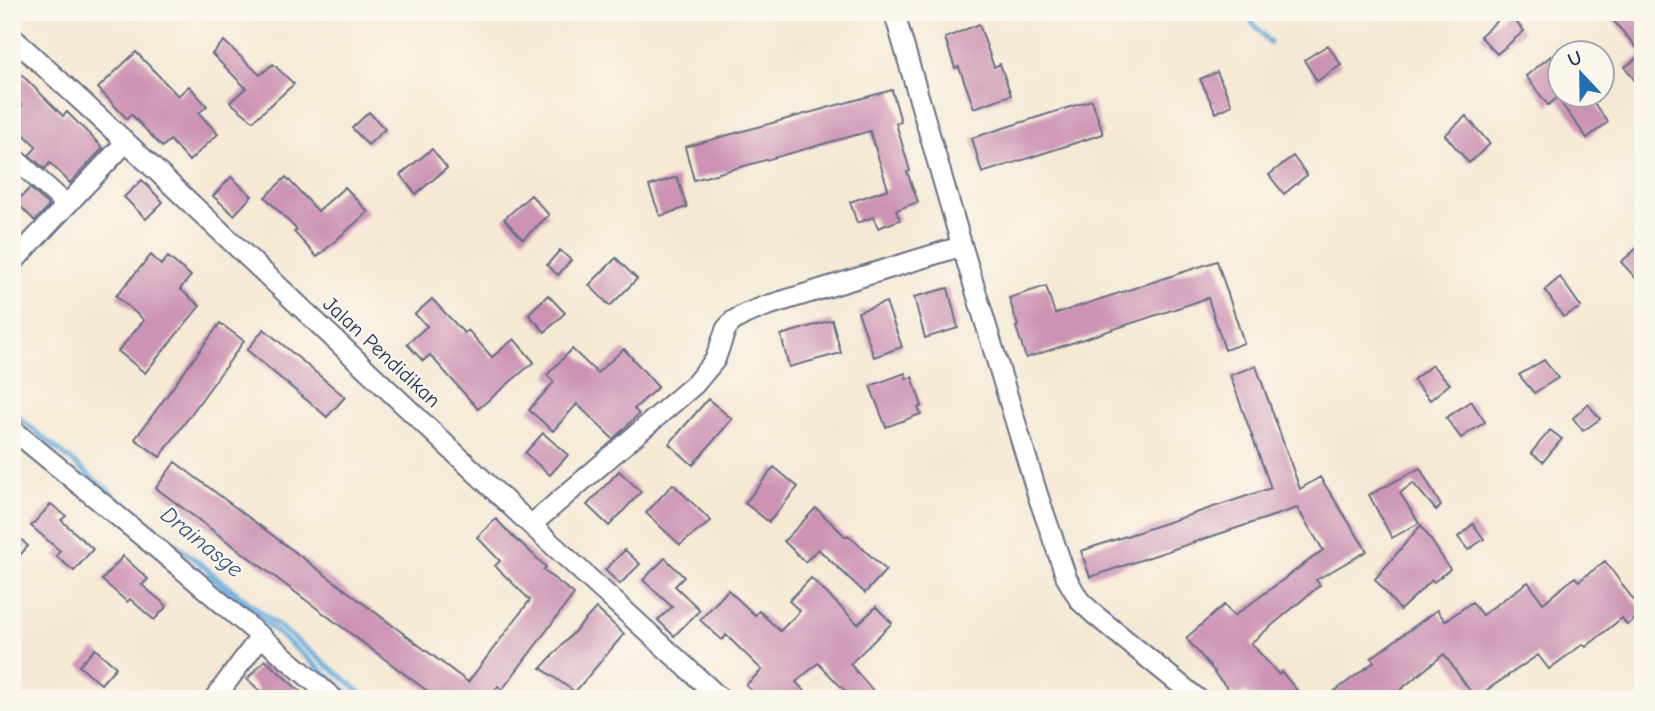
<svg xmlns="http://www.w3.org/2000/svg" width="1655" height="711" font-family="'Comic Neue',sans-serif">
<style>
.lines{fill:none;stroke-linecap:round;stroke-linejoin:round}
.stream{stroke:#69b0e0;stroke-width:5}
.building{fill:#cc93b4}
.minor-casing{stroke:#687087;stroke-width:23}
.minor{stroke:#fff;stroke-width:19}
.labels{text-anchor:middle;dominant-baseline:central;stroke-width:5;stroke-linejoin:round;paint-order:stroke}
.street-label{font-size:21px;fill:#1b2f5e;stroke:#fbf7ec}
.water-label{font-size:23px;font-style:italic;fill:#325685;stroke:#fbf7ec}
</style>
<rect width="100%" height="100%" fill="#fbf7ec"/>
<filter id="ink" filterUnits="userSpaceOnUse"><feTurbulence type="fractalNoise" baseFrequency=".0143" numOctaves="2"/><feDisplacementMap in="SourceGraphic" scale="14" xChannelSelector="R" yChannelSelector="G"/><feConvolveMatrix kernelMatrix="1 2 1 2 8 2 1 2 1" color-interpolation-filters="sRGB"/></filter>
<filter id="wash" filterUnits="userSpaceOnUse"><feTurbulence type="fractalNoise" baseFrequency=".00686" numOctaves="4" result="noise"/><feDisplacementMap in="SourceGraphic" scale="28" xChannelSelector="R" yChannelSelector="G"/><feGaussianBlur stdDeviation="1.57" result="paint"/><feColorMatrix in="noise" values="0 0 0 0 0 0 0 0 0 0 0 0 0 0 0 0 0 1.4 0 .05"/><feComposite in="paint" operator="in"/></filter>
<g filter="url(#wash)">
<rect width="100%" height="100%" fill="#f6e9d4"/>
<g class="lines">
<path class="stream" d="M1243,12L1270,43
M12,412C130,510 251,602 369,699
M209,575L355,699"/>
</g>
<g id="blocks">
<path class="building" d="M1507,12L1524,31L1497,54L1480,36Z
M1606,12H1643V92L1625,67L1642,54Z
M979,24L994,67L1000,64L1011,95L974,108L959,67L955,68L945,38Z
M224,41L260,75L273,64L294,84L253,121L230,102L246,88L212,54Z
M1328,45L1341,65L1317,81L1304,60Z
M136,52L178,96L189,86L207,106L199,113L218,134L189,161L170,140L162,147L131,114L127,119L98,88Z
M1551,56L1560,68V94H1587L1608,122L1587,138L1557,98L1548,105L1526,76Z
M12,65L63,116L67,112L103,148L70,183L50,163L45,169L29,155L37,147L12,123V116L22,106L12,96Z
M1217,72L1232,105L1216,113L1200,79Z
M892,90L901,122L896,123L910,171L907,172L918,202L896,210L900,220L878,228L873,217L857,223L850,202L888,189L870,131L694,180L685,147Z
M1092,100L1103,134L982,173L972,138Z
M369,112L385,129L368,145L352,128Z
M1466,116L1490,144L1469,163L1445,135Z
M432,149L447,168L416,194L400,175Z
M1293,156L1307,175L1284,194L1269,175Z
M231,177L252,196L234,215L213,196Z
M286,177L318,211L345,187L368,212L317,257L294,232L297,230L265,197Z
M677,177L687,207L660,216L649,186Z
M142,180L163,202L146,219L124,197Z
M30,188L49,206L35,221L16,202Z
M531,195L549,215L523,239L504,219Z
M1643,243V286L1621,262Z
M560,250L571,260L558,275L547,265Z
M151,255L161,265L168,257L191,276L180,289L200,306L145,373L118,351L144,320L116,296Z
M616,258L637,279L610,306L589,285Z
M1217,261L1244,343L1225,350L1208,298L1026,358L1016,327L1018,326L1009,298L1046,286L1055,314Z
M1560,277L1581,307L1563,317L1545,290Z
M948,288L958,328L925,338L914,297Z
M548,295L565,313L545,332L528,314Z
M432,299L464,333L468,330L492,357L514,339L534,362L478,409L430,355L423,361L407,344L427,326L415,314Z
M886,302L902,347L874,357L858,312Z
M832,320L841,353L789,367L781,335Z
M220,323L244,341L160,457L135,439Z
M264,329L345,397L327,417L247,350Z
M572,349L597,373L624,349L658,387L634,409L639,414L613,439L577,404L553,431L529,410L554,382L547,375Z
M1544,360L1558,378L1534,393L1519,375Z
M1432,365L1450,384L1430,400L1413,380Z
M1256,366L1300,489L1320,477L1367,551L1316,580L1320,585L1251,643L1279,675L1282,672L1304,699H1252L1245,691L1236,698L1214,673L1215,672L1186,638L1224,605L1234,616L1323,550L1297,508L1090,577L1081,551L1271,488L1230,375Z
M905,373L907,379L912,377L922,406L918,408L921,414L886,427L870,386Z
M708,399L732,419L693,465L669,444Z
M1471,401L1485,422L1461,438L1446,418Z
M1588,404L1600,419L1583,431L1573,418Z
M1550,430L1562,439L1543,462L1531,453Z
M543,433L568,455L550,475L525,453Z
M175,462L468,682L530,600L495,566L500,561L477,537L496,519L518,542L519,541L546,567L543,570L574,594L502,690L498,686L488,699H438L156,488Z
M774,467L798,487L769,522L745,503Z
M1420,468L1441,506L1436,510L1413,483L1400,493L1419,523L1392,538L1369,495Z
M619,471L641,492L609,526L587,505Z
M673,484L711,521L680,545L646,513Z
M51,504L66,516L61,520L93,549L74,571L56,556L60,551L31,526Z
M816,508L846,537L848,535L886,570L865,593L818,549L805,562L784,541Z
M1473,524L1484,539L1468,550L1458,537Z
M1421,525L1450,569L1434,582L1432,580L1400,610L1375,579Z
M12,531L28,546L12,564Z
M625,550L640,564L620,584L605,570Z
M123,556L148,579L142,585L167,606L154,620L130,599L127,602L102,580Z
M665,558L684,577L675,586L700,610L674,636L658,620L672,607L643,580Z
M1605,561L1643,613L1627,625L1622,618L1586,647L1583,644L1549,669L1538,655L1475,698L1444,654L1389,699H1324L1374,662L1371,658L1437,610L1445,621L1472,602L1482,615L1528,582L1543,603L1575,577L1579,581Z
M811,578L858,624L876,607L892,623L850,664L880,699H853L818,663L796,682L812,699H759L746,685L762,670L726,635L722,640L700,620L728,590L755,615L759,611L780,631L800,611L789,601Z
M596,608L624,634L575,692L541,668Z
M95,649L116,667L101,684L79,666Z
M265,660L309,699H252L259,690L247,679Z"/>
</g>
</g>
<g filter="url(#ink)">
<use href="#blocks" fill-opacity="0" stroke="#687087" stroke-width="2"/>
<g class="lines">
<g class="minor-casing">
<path id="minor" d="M894,12L962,246L1038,496L1067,579L1080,601L1095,615L1198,699
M12,37L126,142L531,525L721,699
M12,156L67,205
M12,263L126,142
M12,429L176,564L334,699
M531,525L695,384L715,360L726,329L733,321L745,314L766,306L962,246
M214,699L261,636"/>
</g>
<use href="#minor" class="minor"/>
</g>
</g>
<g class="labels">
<g class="street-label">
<text transform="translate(382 352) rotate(43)">Jalan Pendidikan</text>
</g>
<g class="water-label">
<text transform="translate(202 542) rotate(39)">Drainasge</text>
</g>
</g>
<rect width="1655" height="711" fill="none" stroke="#fbf7ec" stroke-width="42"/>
<g transform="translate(1581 74) rotate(338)"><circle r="33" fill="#fbf7ec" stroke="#a1a7b3" stroke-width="2"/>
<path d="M0-5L12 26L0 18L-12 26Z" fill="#1f6fb2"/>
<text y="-10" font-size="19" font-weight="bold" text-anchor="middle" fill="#1b2f5e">U</text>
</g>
</svg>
